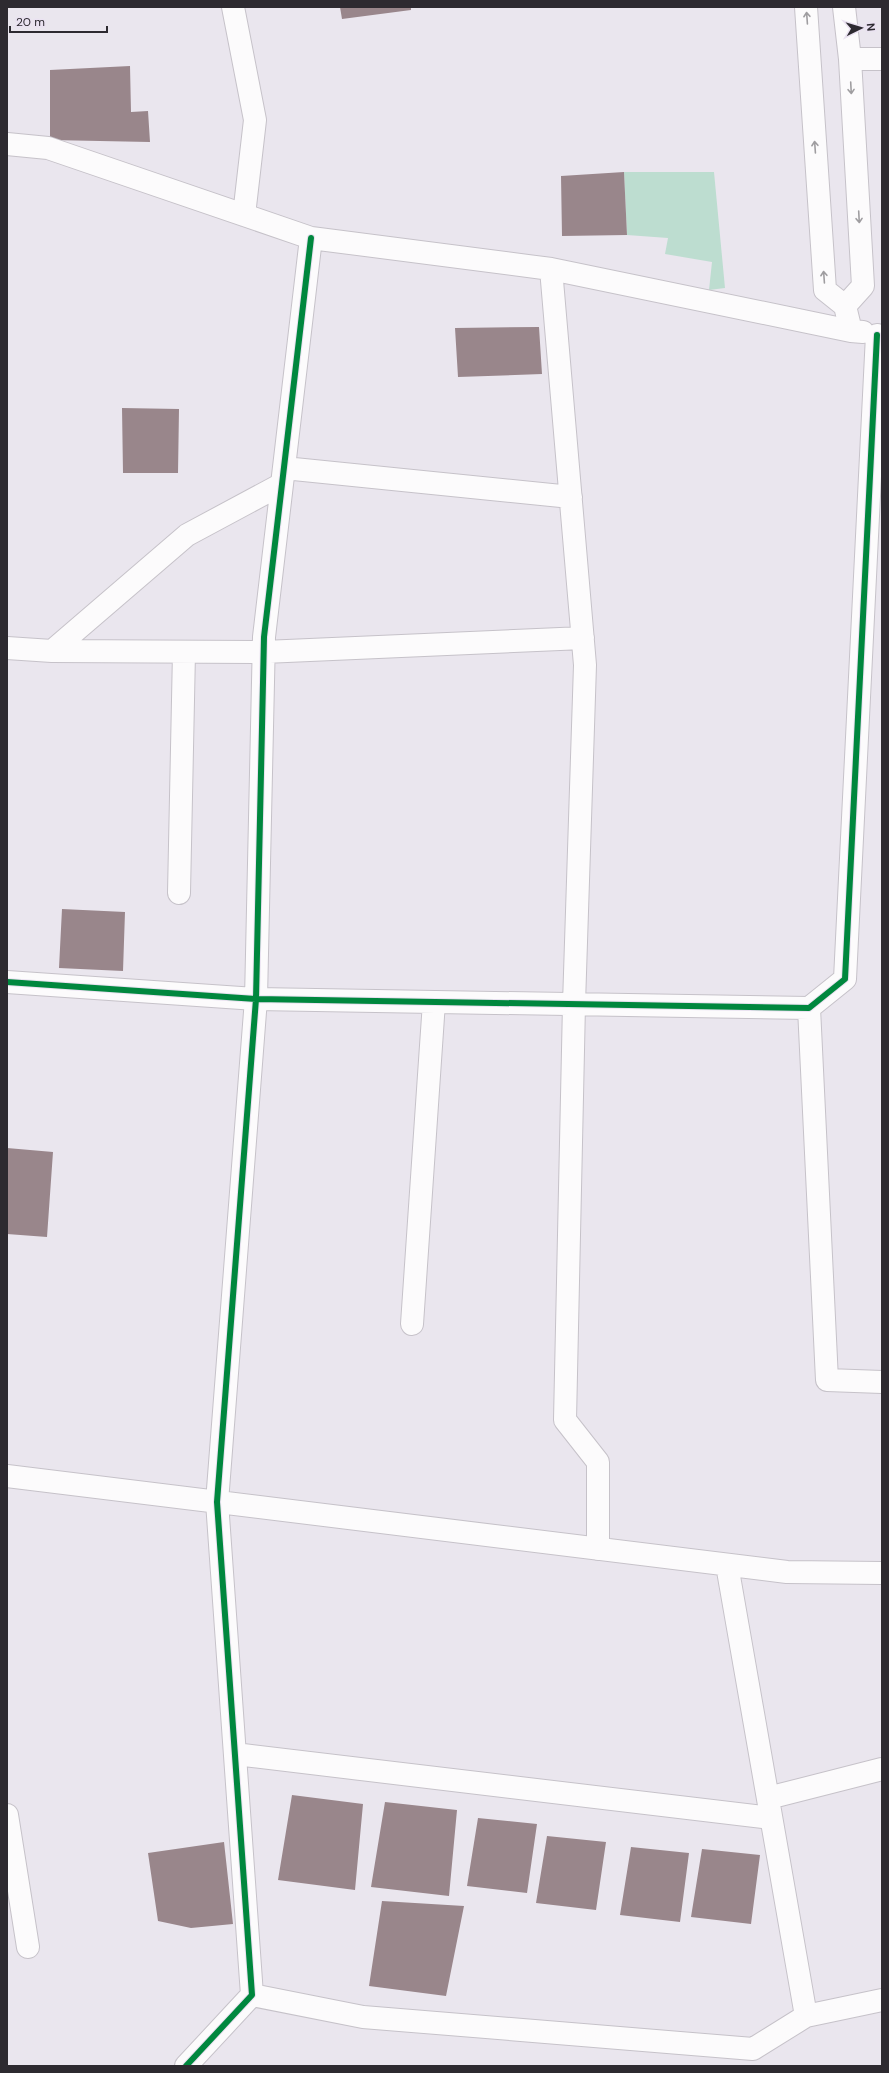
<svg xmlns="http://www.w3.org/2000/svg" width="889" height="2073" font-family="'DM Sans',sans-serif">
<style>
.green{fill:#bdddd0}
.building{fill:#99868b}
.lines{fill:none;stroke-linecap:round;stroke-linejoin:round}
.minor-casing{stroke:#c6c2c9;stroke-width:24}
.minor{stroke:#fcfbfc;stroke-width:22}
.cycleway-casing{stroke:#eae2f1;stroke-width:8}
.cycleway{stroke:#00873e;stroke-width:6}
.oneway{stroke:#9f9da0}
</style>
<rect width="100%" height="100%" fill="#eae6ee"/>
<path class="green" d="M624,172H714L725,288L709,290L712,262L665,254L668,238L627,235Z"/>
<path class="building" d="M340,7H411V10L342,19Z
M130,66L131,112L148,111L150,142L50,140V70Z
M624,172L627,235L562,236L561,176Z
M539,327L542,374L458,377L455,328Z
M122,408L179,409L178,473H123Z
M62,909L125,912L123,971L59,968Z
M7,1148L53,1152L47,1237L7,1234Z
M292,1795L363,1804L355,1890L278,1880Z
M385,1802L457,1810L449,1896L371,1887Z
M478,1818L537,1824L527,1893L467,1886Z
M547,1836L606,1842L596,1910L536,1903Z
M224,1842L233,1924L191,1928L158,1921L148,1853Z
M631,1847L689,1853L680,1922L620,1915Z
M702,1849L760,1855L751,1924L691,1917Z
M382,1901L464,1906L446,1996L369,1986Z"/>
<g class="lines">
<g class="minor-casing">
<path id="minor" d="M233,7L255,120L244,215
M806,7L825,290L845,306L851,331L863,332
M844,7L850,59L863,286L845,306
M850,59H882
M7,144L48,148L311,238L551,269L851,331
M551,269L585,665L574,1004L565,1420L598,1462V1549
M284,468L571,497
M7,648L52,651L264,652L583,638
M52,651L187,535L282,484
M179,893L184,652
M7,982L256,999L809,1008L845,979L877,335
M809,1008L827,1380L882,1382
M412,1324L434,1002
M7,1476L787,1572L882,1573
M727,1565L806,2016
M235,1754L771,1818
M768,1798L882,1769
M7,1815L28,1947
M252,1995L363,2017L753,2049L806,2016L882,2000
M186,2066L252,1995L217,1502L256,999L264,637L311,238"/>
</g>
<use href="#minor" class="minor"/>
<g class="cycleway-casing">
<path id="cycleway" d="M7,982L256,999L809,1008L845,979L877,335
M186,2066L252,1995L217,1502L256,999L264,637L311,238"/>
</g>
<use href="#cycleway" class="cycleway"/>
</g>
<defs><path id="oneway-shaft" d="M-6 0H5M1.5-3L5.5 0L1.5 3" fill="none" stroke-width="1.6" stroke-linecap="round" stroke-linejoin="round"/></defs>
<g class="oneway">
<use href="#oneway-shaft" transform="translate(807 18) rotate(-94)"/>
<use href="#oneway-shaft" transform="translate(851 88) rotate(87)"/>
<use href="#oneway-shaft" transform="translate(815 147) rotate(-94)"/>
<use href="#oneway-shaft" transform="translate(859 217) rotate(87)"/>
<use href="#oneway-shaft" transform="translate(824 277) rotate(-94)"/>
</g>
<rect width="889" height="2073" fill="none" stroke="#2d2a30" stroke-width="16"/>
<g transform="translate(861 28) rotate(85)" stroke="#eae2f1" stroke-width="3" paint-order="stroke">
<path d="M0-3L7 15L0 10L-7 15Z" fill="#2d2a30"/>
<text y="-6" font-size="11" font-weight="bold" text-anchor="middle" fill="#2d2a30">N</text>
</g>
<path d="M10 26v6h97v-6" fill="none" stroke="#2d2a30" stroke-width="2"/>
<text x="16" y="26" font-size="12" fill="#2d2a30" stroke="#eae2f1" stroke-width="3" paint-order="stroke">20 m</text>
</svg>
